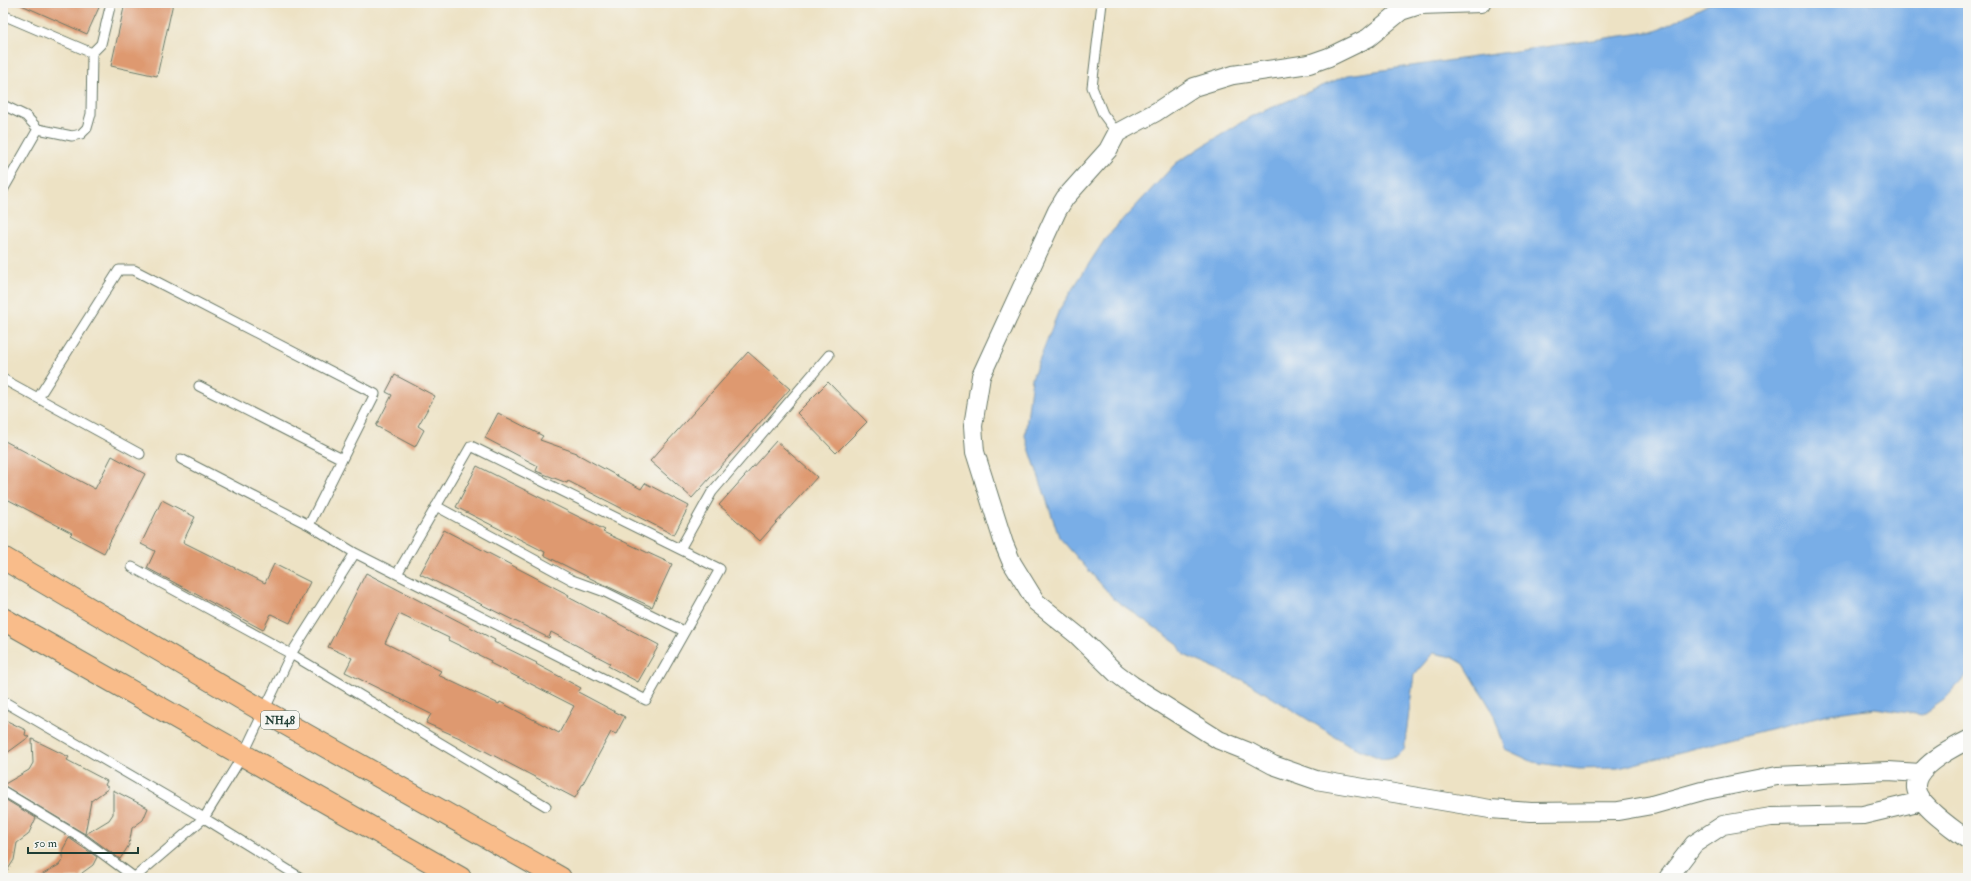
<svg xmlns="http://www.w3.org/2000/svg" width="1971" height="881" font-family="'IM FELL Double Pica',serif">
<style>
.water{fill:#79aee7;stroke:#4c768e}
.building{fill:#de996f;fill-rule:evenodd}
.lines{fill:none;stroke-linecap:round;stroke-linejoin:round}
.service-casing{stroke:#677766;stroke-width:11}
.minor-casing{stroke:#677766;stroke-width:20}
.trunk-casing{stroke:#677766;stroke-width:24}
.service{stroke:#fff;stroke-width:9}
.minor{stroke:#fff;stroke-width:18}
.trunk{stroke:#f9bc8a;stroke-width:22}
.labels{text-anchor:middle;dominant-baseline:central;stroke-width:3;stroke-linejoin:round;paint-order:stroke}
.shield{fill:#f6f6f2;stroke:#60746d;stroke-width:1}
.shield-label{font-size:11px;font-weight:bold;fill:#1f3d34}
</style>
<rect width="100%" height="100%" fill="#f6f6f2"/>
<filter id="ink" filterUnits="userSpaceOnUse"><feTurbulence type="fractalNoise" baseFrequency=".025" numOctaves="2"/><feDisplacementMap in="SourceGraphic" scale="8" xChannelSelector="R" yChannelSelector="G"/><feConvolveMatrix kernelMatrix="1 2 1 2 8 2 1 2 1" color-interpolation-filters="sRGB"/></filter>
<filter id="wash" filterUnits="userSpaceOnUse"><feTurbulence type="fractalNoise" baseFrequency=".012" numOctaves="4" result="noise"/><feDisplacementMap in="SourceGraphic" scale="16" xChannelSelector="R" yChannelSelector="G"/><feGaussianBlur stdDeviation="0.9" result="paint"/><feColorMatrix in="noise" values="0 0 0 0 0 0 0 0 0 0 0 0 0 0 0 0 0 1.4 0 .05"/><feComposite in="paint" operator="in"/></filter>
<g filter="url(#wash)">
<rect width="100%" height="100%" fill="#ede2c4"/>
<path class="water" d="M1711,3H1968V674L1944,700L1922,715L1875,708L1828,714L1619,768L1579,769L1533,762L1505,749L1493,712L1464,664L1452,657L1433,653L1414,675L1404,750L1395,757L1382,759L1349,745L1247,682L1184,655L1177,643L1114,599L1059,537L1025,436L1032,378L1059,310L1105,239L1176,163L1250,117L1348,75L1656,31Z"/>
<g id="blocks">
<path class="building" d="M17,3H101L87,34Z
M125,3H173L157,76L111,66Z
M748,352L790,389L692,498L650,461Z
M395,375L435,396L418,426L424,430L415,447L376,426L392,395L386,392Z
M828,382L867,422L836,453L797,413Z
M498,413L543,436L540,440L577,453V454L641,489L645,483L689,506L674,535L568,481L567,483L536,471L538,466L485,438Z
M3,440L95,489L112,456L145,474L104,553L70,535L72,533L3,497Z
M776,441L817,477L760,541L719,505Z
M477,466L605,530L603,532L672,564L652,607L598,582L544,555L545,552L456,507Z
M162,500L195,517L183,542L265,583L274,564L310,582L290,623L271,614L263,630L147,568L155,551L141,544Z
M444,530L569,595L568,597L659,645L638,682L608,666L610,663L551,632L549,638L420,574Z
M366,573L495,640L494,642L537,663L536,664L581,688L578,692L625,717L616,734L611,732L575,798L462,739L426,723L431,714L345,672L352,658L328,647ZM399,614L449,638L448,640L491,661L490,663L574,706L559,733L500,702L499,704L438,675L441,671L385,643Z
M3,719L26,730L25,735L29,737L3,756Z
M32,739L69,757L67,760L107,781L105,785L109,788L91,801L85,834L3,785L29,770L33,763Z
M113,790L148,808L143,820L132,828L129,845L120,859L86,834L109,820L113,814Z
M3,798L36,818L28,835L17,843L14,860L3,877Z
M69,838L97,857L93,865L82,873L81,878H36L59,865L63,859V849Z"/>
</g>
</g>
<g filter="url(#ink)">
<use href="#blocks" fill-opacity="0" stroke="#677766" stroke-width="1"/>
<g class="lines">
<g class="service-casing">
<path id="service" d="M1102,3L1092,87L1103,114L1117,133
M3,15L92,53
M3,105L26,116L38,129L72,136L81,134L87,128L91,114L92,53L101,44L111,3
M3,190L38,129
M3,379L140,454
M199,386L342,459
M38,398L119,270H134L375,394L309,525
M436,506L572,580L605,592L684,631
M680,549L712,492L829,355
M355,553L646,700L720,569L471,446L397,574
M132,567L291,654L355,553L309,525L181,459
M3,701L204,818L301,878
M3,791L84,840L134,877
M134,878L204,818L243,755L291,654L546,806"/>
</g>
<g class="minor-casing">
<path id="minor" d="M1481,3L1420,5L1401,11L1368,38L1329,57L1309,64L1233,75L1194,87L1156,112L1117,133L1108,150L1065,198L1057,211L981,376L973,426L975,452L1004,544L1012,563L1036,602L1077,635L1116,673L1132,685L1219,740L1249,752L1273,765L1316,780L1490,809L1531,812L1618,811L1652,805L1702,791L1777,776L1888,771L1921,773
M1968,740C1952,748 1914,767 1916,788C1918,806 1954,829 1968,840
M1668,878L1694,844L1723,825L1771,817L1863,815L1922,801"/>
</g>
<g class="trunk-casing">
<path id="trunk" d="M3,558L265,712L560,878
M3,619L460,878"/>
</g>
<use href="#service" class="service"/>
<use href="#minor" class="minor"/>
<use href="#trunk" class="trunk"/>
</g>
</g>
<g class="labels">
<rect class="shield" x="261" y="711" width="38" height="18" rx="3"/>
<g class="shield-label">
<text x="280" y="720">NH48</text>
</g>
</g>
<rect width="1971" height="881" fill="none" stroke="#f6f6f2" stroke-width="16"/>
<path d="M28 847v6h110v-6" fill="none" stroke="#1f3d34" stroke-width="2"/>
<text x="34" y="847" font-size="12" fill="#1f3d34" stroke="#f6f6f2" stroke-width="3" paint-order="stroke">50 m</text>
</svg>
